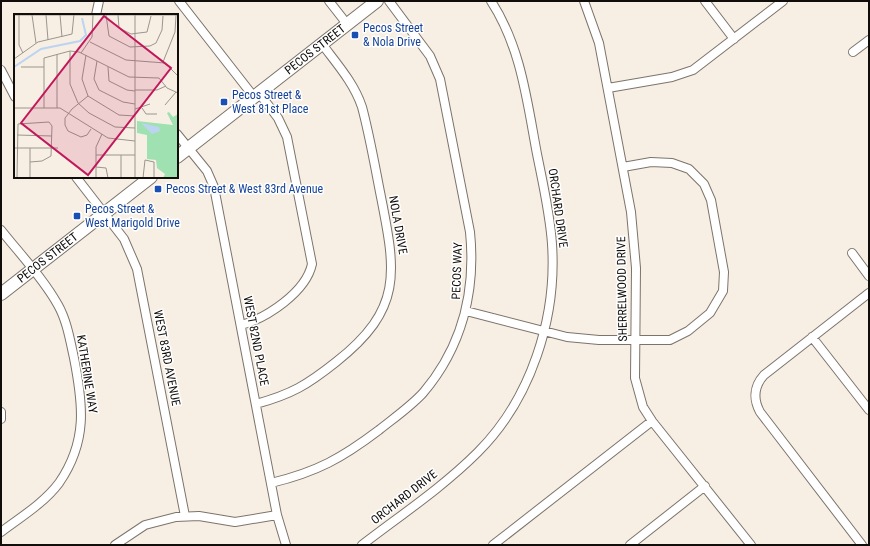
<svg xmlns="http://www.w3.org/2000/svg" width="870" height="546" font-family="'Roboto Condensed',sans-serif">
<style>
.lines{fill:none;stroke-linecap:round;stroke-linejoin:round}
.minor-casing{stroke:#7c746b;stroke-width:10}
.secondary-casing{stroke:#7c746b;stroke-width:14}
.minor{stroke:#fff;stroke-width:8}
.secondary{stroke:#fff;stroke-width:12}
.transit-dot{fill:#1a4fb4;stroke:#fff;stroke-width:1.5}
.labels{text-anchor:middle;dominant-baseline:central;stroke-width:3;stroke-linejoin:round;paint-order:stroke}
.transit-label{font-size:12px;fill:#164399;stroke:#fff;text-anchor:start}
.street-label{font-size:12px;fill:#100d0a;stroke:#fff}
.inset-river{fill:none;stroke:#bcd4f2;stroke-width:2}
.inset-road{fill:none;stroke:#9b958d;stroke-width:1}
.view{fill:#c2185b;fill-opacity:0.15;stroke:#c2185b;stroke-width:2}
.inset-edge{fill:none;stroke:#100d0a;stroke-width:2}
</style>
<rect width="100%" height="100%" fill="#f7efe4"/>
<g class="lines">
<g class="minor-casing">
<path id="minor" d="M179,1L254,97
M329,1L347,24
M584,1L599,43L631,212L636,268L635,378L643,407L652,421L751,545
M705,1L734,39
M96,15L99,1
M853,52L869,40
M1,70L15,97
M608,88L672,77L693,70L783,1
M177,134L207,171L214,187L277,515L286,545
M76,177L124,239L137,269L185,516
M1,230C20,254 43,278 58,305C67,321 70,340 74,358C83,404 88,441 59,483C44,503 21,517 1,532
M852,253L869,276
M466,311L567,337L599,340H670L688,331L710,313L723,291L724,272L711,200L704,184L689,169L672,163L651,162L623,167
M241,325C267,318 306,292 312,264L287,137L278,118L259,93
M812,337L869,410
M256,404C292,394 307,385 336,362C403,309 396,273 381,197C375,167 370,137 362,107C354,83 337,64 322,44
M1,412V419
M271,483C317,472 342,458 379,430C394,418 410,407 423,393C462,347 476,291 470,232L440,79L430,56L389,1
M115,545L145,525L176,517L199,516L235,522L277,515
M362,545C401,515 443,487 478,452C531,399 557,318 552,244C550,214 543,184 537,154C527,101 521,47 491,1
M493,545L652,421
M630,545L705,486
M862,545L760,412C753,399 754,386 764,375L869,293"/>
</g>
<g class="secondary-casing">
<g id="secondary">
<path id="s1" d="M177,157L377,1"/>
<path id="s2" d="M1,294L151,177"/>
</g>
</g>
<use href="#minor" class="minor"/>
<use href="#secondary" class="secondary"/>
</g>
<g class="transit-dot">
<rect x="351" y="31" width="8" height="8" rx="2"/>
<rect x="220" y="98" width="8" height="8" rx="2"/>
<rect x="154" y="185" width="8" height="8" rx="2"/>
<rect x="73" y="212" width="8" height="8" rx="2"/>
</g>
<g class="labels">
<g class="transit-label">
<text x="363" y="28">Pecos Street<tspan x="363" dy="14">&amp; Nola Drive</tspan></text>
<text x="232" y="95">Pecos Street &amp;<tspan x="232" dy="14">West 81st Place</tspan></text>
<text x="166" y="189">Pecos Street &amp; West 83rd Avenue</text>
<text x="85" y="209">Pecos Street &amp;<tspan x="85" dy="14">West Marigold Drive</tspan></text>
</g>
<g class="street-label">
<text stroke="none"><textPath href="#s1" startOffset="175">PECOS STREET</textPath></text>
<text transform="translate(558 208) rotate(82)">ORCHARD DRIVE</text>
<text transform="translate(398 225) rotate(80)">NOLA DRIVE</text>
<text stroke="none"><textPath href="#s2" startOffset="59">PECOS STREET</textPath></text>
<text transform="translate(457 271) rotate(-88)">PECOS WAY</text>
<text transform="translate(622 289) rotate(-91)">SHERRELWOOD DRIVE</text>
<text transform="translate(256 341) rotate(79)">WEST 82ND PLACE</text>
<text transform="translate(167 358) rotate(79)">WEST 83RD AVENUE</text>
<text transform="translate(87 374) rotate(81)">KATHERINE WAY</text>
<text transform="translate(404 497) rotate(-38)">ORCHARD DRIVE</text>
</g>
</g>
<g transform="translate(14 14)">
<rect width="164" height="164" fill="#f7efe4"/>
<path d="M155,98L159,103L164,100V164H149L151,160L143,154L142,146L133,145V121L123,119V107L159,111L153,99Z" fill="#9fe1b0"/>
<path d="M127,109L145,113L146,117L138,120Z" fill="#bcd4f2"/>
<path class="inset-river" d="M0,53L27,35L66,27L72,21L68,4"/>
<path class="inset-road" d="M0,1H164M5,1V31L9,39M18,1L22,29M32,1L34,26M46,1L48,23M92,1L95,22L116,33L136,32L142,29L148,16L149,2M104,1L105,14L117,20L133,18L137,2M76,28L112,46L151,49L164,62M56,37V70L64,89L75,99L101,113L121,114M67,39L78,23L79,1M72,41L68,65L74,82L105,101L121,102M0,45L24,28L58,20L60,0M83,47L80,65L85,76L109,88L121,90M149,48L161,18L162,1M7,53H30M94,53L95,67L113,76L121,77M121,76H143L152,72M74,82L58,95L51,104V111L54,117L67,123L73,121L77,115M151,91L162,78M0,94H46L94,124L121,127M30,94V44L56,37L65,38L115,63L145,64L153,74L164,79M43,94V40M128,94L132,100H143M121,95L136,90M3,121L38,122M0,134H44M82,141H121M82,153L92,154L94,164M3,164L4,110L35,108L38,112L37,142L28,147L16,148M16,164V134M82,164V133L88,120M107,164V141M121,164V1M129,164L131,146L140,148V164"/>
<path class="view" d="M90,2L157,54L74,161L7,109Z"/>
<rect width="164" height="164" class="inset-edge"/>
</g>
<rect width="870" height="546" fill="none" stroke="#100d0a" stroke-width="4"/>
</svg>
